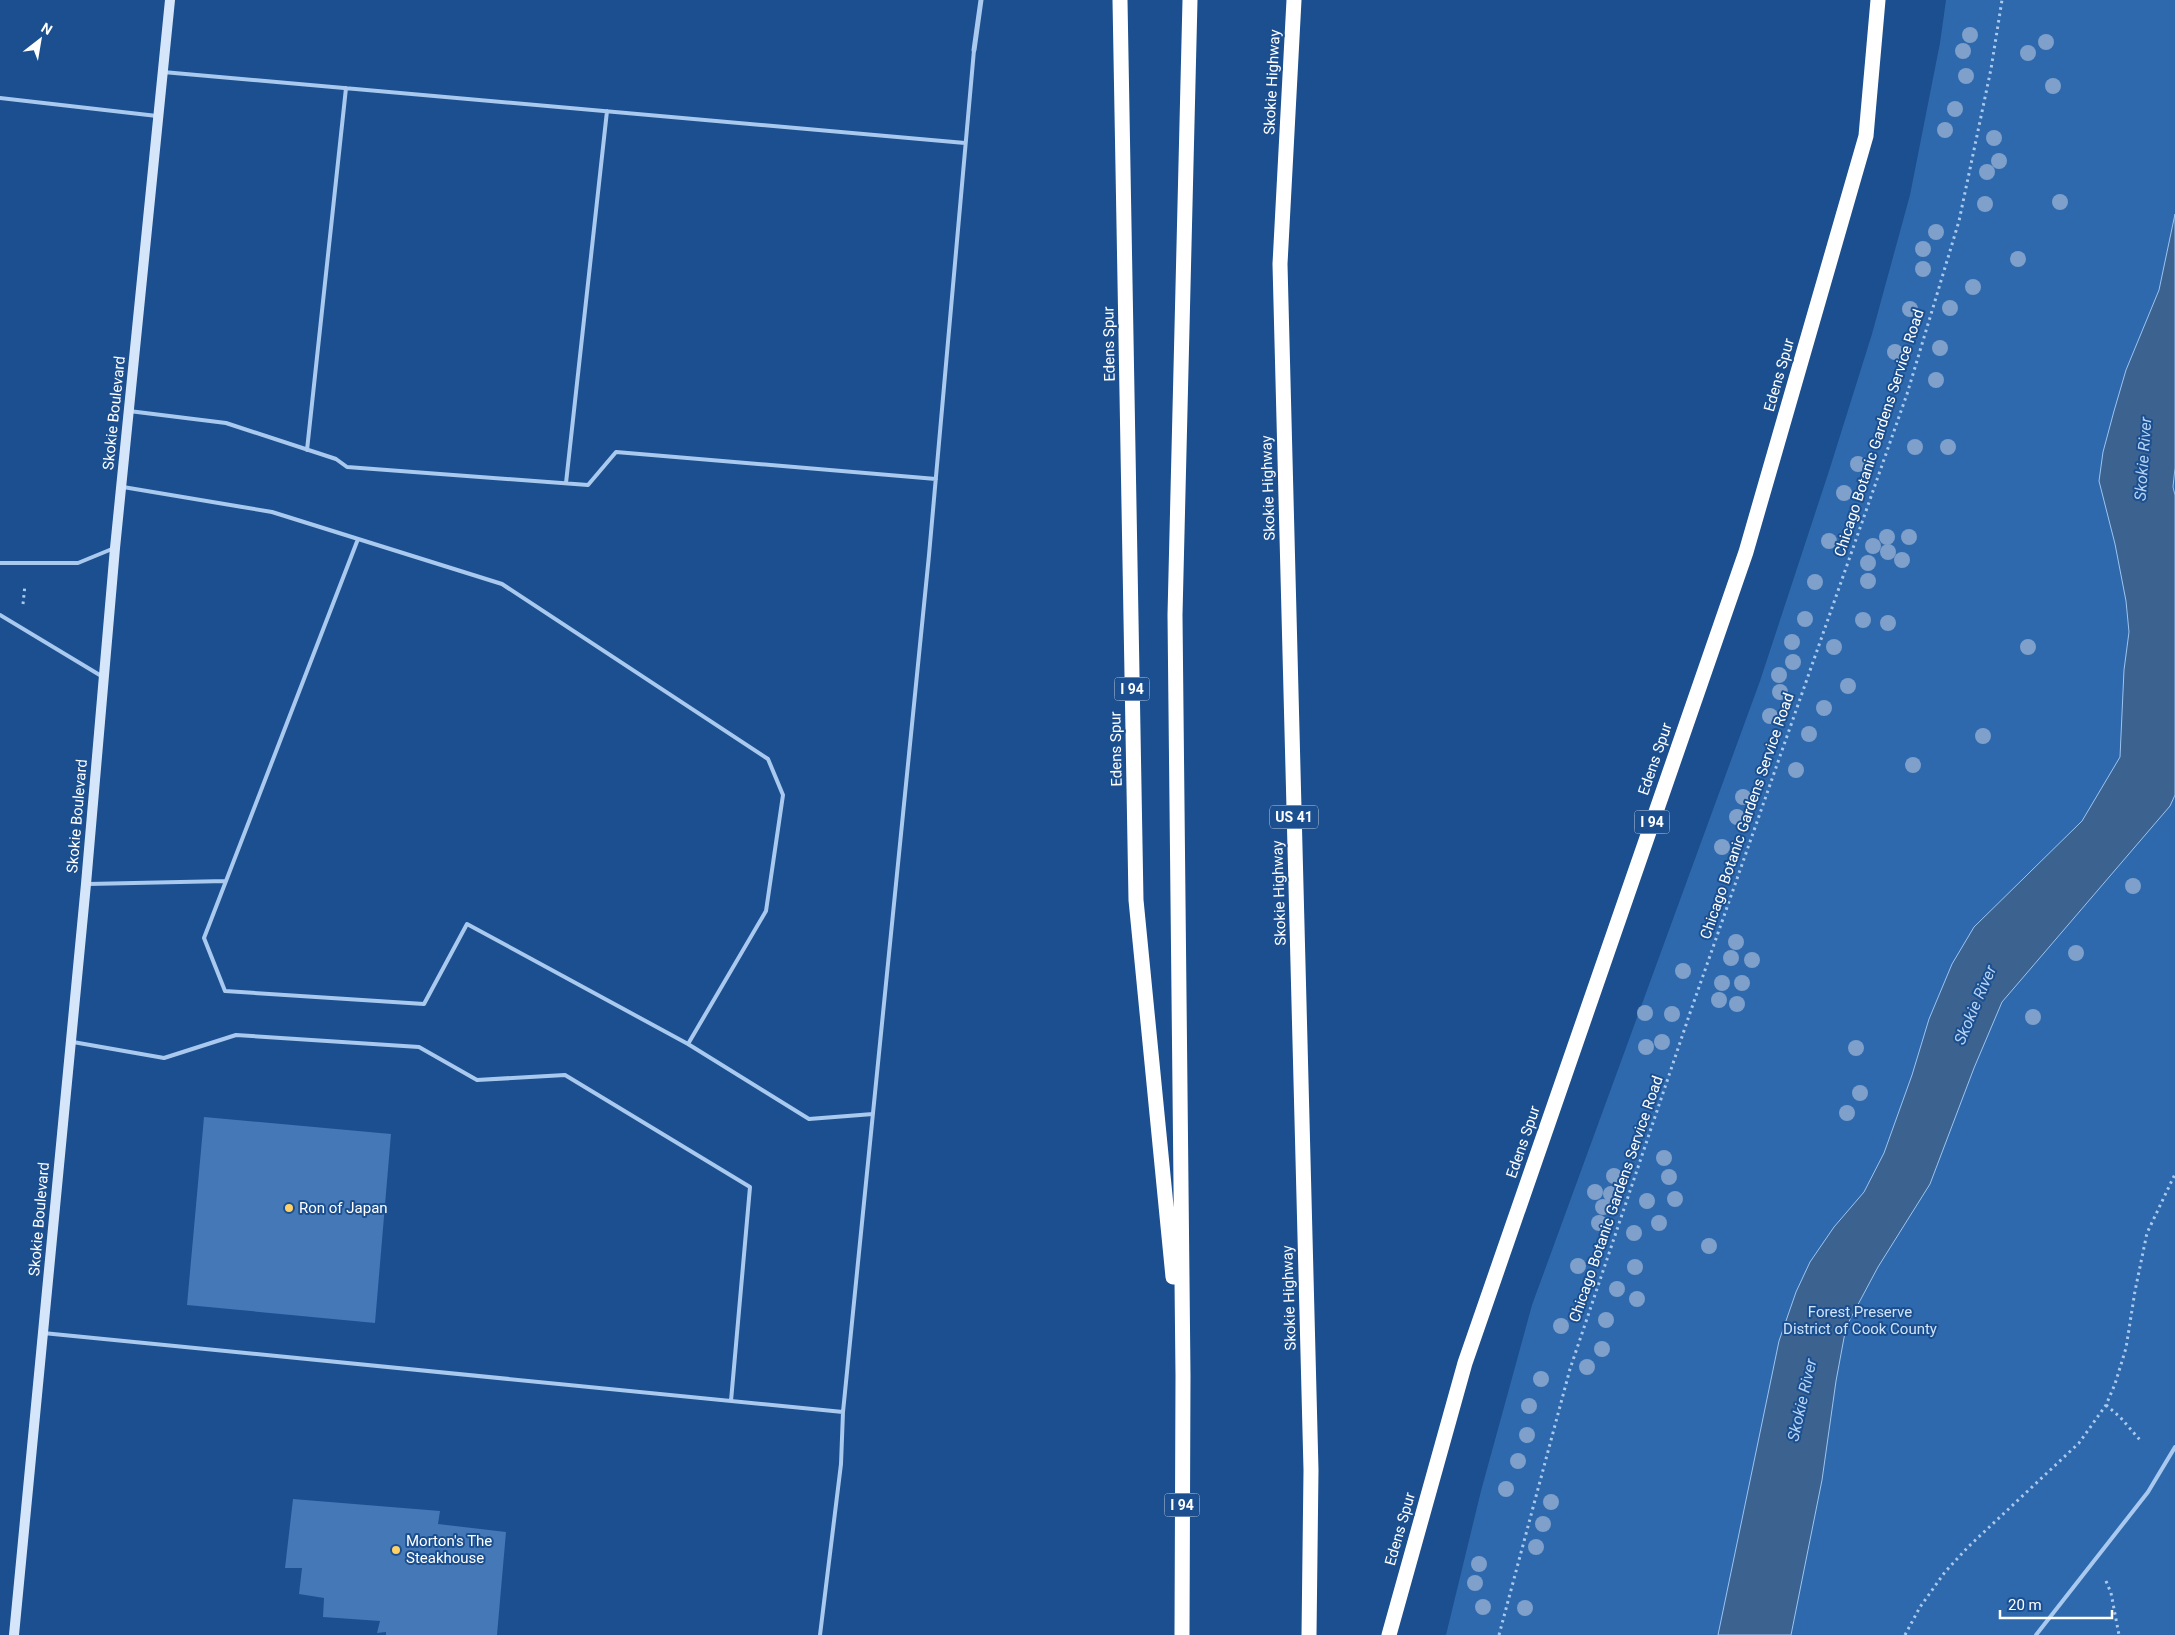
<svg xmlns="http://www.w3.org/2000/svg" width="2175" height="1635" font-family="Roboto,sans-serif">
<style>
.green{fill:#2e69ad}
.water{fill:#3c6290;stroke:#9cc4f0}
.building{fill:#4478b7}
.lines{fill:none;stroke-linecap:round;stroke-linejoin:round}
.path{stroke:#a9c9ee;stroke-width:3;stroke-dasharray:2.5 4;stroke-linecap:butt}
.lane{stroke:#a9c9ee;stroke-width:4}
.street{stroke:#a9c9ee;stroke-width:5}
.secondary{stroke:#d6e6fa;stroke-width:10}
.highway{stroke:#fff;stroke-width:15}
.tree{fill:#7ea0ca}
.poi-dot{fill:#ffd166;stroke:#1b4f8f;stroke-width:2}
.labels{text-anchor:middle;dominant-baseline:central;stroke-width:4;stroke-linejoin:round;paint-order:stroke}
.shield{fill:#1b4f8f;stroke:#bbcadd;stroke-width:1}
.shield-label{font-size:14px;font-weight:bold;fill:#fff}
.street-label{font-size:15px;fill:#fff;stroke:#1b4f8f}
.poi-label{font-size:15px;fill:#fff;stroke:#1b4f8f;text-anchor:start}
.park-label{font-size:15px;fill:#cfe3fa;stroke:#1b4f8f}
.water-label{font-size:16px;font-style:italic;fill:#b5d3f5;stroke:#1b4f8f}
</style>
<rect width="100%" height="100%" fill="#1b4f8f"/>
<path class="green" d="M1946,0H2175V1635H1446L1481,1491L1532,1305L1760,681L1829,471L1872,334L1910,195L1940,43Z"/>
<path class="water" d="M2175,214V468L2173,487L2175,495V795L2170,806L2002,1002L1974,1068L1930,1184L1878,1267L1846,1327L1836,1381L1822,1480L1791,1635H1718L1779,1341L1796,1292L1810,1262L1834,1227L1864,1192L1884,1153L1912,1075L1929,1019L1952,964L1974,927L2082,821L2120,757L2124,670L2129,632L2126,601L2115,544L2099,481L2103,452L2114,411L2126,370L2159,290Z"/>
<path class="building" d="M204,1117L391,1134L375,1323L187,1305Z
M293,1499L440,1511L438,1524L506,1532L497,1635H386V1632L377,1633L380,1621L323,1617L324,1598L299,1594L302,1568H285Z"/>
<g class="lines">
<path class="path" d="M23,604L25,585
M2106,1405L2120,1417L2140,1440
M2106,1581L2111,1593L2119,1635
M1499,1635L1570,1369L1691,1010L1907,394L1959,221L1991,69L2002,0
M1905,1635L1920,1607L1945,1572L1968,1547L2079,1443L2106,1405L2115,1384L2126,1348L2135,1291L2147,1233L2175,1174"/>
<path class="lane" d="M163,72L965,143
M0,98L157,116
M129,411L226,423L336,459L347,467L588,485L616,452L936,479
M307,450L346,88
M566,483L607,111
M123,487L272,512L502,584L768,759L783,795L766,911L688,1044L467,924L424,1004L225,991L204,938L358,539
M0,563H78L112,549
M0,615L103,677
M88,884L226,881
M73,1042L164,1058L236,1035L419,1047L477,1080L565,1075L750,1187L731,1401
M688,1044L809,1119L873,1114
M43,1333L843,1412
M820,1635L841,1464L843,1412L929,555L974,50
M2036,1635L2148,1492L2175,1447"/>
<path class="street" d="M974,50L981,0"/>
<path class="secondary" d="M14,1635L86,884L115,548L170,0"/>
<path class="highway" d="M1120,0L1136,900L1173,1277
M1294,0L1280,264L1311,1470L1309,1635
M1182,1635L1183,1375L1175,615L1190,0
M1389,1635L1465,1363L1746,552L1866,136L1878,0"/>
</g>
<g class="tree">
<circle cx="1970" cy="35" r="8"/>
<circle cx="2046" cy="42" r="8"/>
<circle cx="1963" cy="51" r="8"/>
<circle cx="2028" cy="53" r="8"/>
<circle cx="1966" cy="76" r="8"/>
<circle cx="2053" cy="86" r="8"/>
<circle cx="1955" cy="109" r="8"/>
<circle cx="1945" cy="130" r="8"/>
<circle cx="1994" cy="138" r="8"/>
<circle cx="1999" cy="161" r="8"/>
<circle cx="1987" cy="172" r="8"/>
<circle cx="2060" cy="202" r="8"/>
<circle cx="1985" cy="204" r="8"/>
<circle cx="1936" cy="232" r="8"/>
<circle cx="1923" cy="249" r="8"/>
<circle cx="2018" cy="259" r="8"/>
<circle cx="1923" cy="269" r="8"/>
<circle cx="1973" cy="287" r="8"/>
<circle cx="1950" cy="308" r="8"/>
<circle cx="1910" cy="309" r="8"/>
<circle cx="1940" cy="348" r="8"/>
<circle cx="1895" cy="352" r="8"/>
<circle cx="1936" cy="380" r="8"/>
<circle cx="1915" cy="447" r="8"/>
<circle cx="1948" cy="447" r="8"/>
<circle cx="1858" cy="464" r="8"/>
<circle cx="1844" cy="493" r="8"/>
<circle cx="1887" cy="537" r="8"/>
<circle cx="1909" cy="537" r="8"/>
<circle cx="1829" cy="541" r="8"/>
<circle cx="1873" cy="546" r="8"/>
<circle cx="1888" cy="552" r="8"/>
<circle cx="1902" cy="560" r="8"/>
<circle cx="1868" cy="563" r="8"/>
<circle cx="1868" cy="581" r="8"/>
<circle cx="1815" cy="582" r="8"/>
<circle cx="1805" cy="619" r="8"/>
<circle cx="1863" cy="620" r="8"/>
<circle cx="1888" cy="623" r="8"/>
<circle cx="1792" cy="642" r="8"/>
<circle cx="1834" cy="647" r="8"/>
<circle cx="2028" cy="647" r="8"/>
<circle cx="1793" cy="662" r="8"/>
<circle cx="1779" cy="675" r="8"/>
<circle cx="1848" cy="686" r="8"/>
<circle cx="1780" cy="692" r="8"/>
<circle cx="1824" cy="708" r="8"/>
<circle cx="1770" cy="716" r="8"/>
<circle cx="1809" cy="734" r="8"/>
<circle cx="1983" cy="736" r="8"/>
<circle cx="1913" cy="765" r="8"/>
<circle cx="1796" cy="770" r="8"/>
<circle cx="1743" cy="797" r="8"/>
<circle cx="1737" cy="817" r="8"/>
<circle cx="1722" cy="847" r="8"/>
<circle cx="2133" cy="886" r="8"/>
<circle cx="1736" cy="942" r="8"/>
<circle cx="2076" cy="953" r="8"/>
<circle cx="1731" cy="958" r="8"/>
<circle cx="1752" cy="960" r="8"/>
<circle cx="1683" cy="971" r="8"/>
<circle cx="1722" cy="983" r="8"/>
<circle cx="1742" cy="983" r="8"/>
<circle cx="1719" cy="1000" r="8"/>
<circle cx="1737" cy="1004" r="8"/>
<circle cx="1645" cy="1013" r="8"/>
<circle cx="1672" cy="1014" r="8"/>
<circle cx="2033" cy="1017" r="8"/>
<circle cx="1662" cy="1042" r="8"/>
<circle cx="1646" cy="1047" r="8"/>
<circle cx="1856" cy="1048" r="8"/>
<circle cx="1860" cy="1093" r="8"/>
<circle cx="1847" cy="1113" r="8"/>
<circle cx="1664" cy="1158" r="8"/>
<circle cx="1614" cy="1176" r="8"/>
<circle cx="1669" cy="1177" r="8"/>
<circle cx="1595" cy="1192" r="8"/>
<circle cx="1611" cy="1194" r="8"/>
<circle cx="1675" cy="1199" r="8"/>
<circle cx="1647" cy="1201" r="8"/>
<circle cx="1603" cy="1207" r="8"/>
<circle cx="1599" cy="1223" r="8"/>
<circle cx="1659" cy="1223" r="8"/>
<circle cx="1634" cy="1233" r="8"/>
<circle cx="1709" cy="1246" r="8"/>
<circle cx="1578" cy="1266" r="8"/>
<circle cx="1635" cy="1267" r="8"/>
<circle cx="1617" cy="1289" r="8"/>
<circle cx="1637" cy="1299" r="8"/>
<circle cx="1606" cy="1320" r="8"/>
<circle cx="1561" cy="1326" r="8"/>
<circle cx="1602" cy="1349" r="8"/>
<circle cx="1587" cy="1367" r="8"/>
<circle cx="1541" cy="1379" r="8"/>
<circle cx="1529" cy="1406" r="8"/>
<circle cx="1527" cy="1435" r="8"/>
<circle cx="1518" cy="1461" r="8"/>
<circle cx="1506" cy="1489" r="8"/>
<circle cx="1551" cy="1502" r="8"/>
<circle cx="1543" cy="1524" r="8"/>
<circle cx="1536" cy="1547" r="8"/>
<circle cx="1479" cy="1564" r="8"/>
<circle cx="1475" cy="1583" r="8"/>
<circle cx="1483" cy="1607" r="8"/>
<circle cx="1525" cy="1608" r="8"/>
</g>
<g class="poi-dot">
<circle cx="289" cy="1208" r="5"/>
<circle cx="396" cy="1550" r="5"/>
</g>
<g class="labels">
<g class="shield">
<rect x="1114.5" y="677.5" width="35" height="23" rx="4"/>
<rect x="1270" y="805.5" width="48" height="23" rx="4"/>
<rect x="1634.5" y="810.5" width="35" height="23" rx="4"/>
<rect x="1164.5" y="1493.5" width="35" height="23" rx="4"/>
</g>
<g class="shield-label">
<text x="1132" y="689">I 94</text>
<text x="1294" y="817">US 41</text>
<text x="1652" y="822">I 94</text>
<text x="1182" y="1505">I 94</text>
</g>
<g class="street-label">
<text transform="translate(1272 82) rotate(-87)">Skokie Highway</text>
<text transform="translate(1109 344) rotate(-91)">Edens Spur</text>
<text transform="translate(1779 375) rotate(-74)">Edens Spur</text>
<text transform="translate(114 413) rotate(-84)">Skokie Boulevard</text>
<text transform="translate(1879 433) rotate(-72)">Chicago Botanic Gardens Service Road</text>
<text transform="translate(1268 488) rotate(-92)">Skokie Highway</text>
<text transform="translate(1116 749) rotate(-91)">Edens Spur</text>
<text transform="translate(1655 759) rotate(-71)">Edens Spur</text>
<text transform="translate(77 816) rotate(-85)">Skokie Boulevard</text>
<text transform="translate(1747 816) rotate(-71)">Chicago Botanic Gardens Service Road</text>
<text transform="translate(1279 893) rotate(-92)">Skokie Highway</text>
<text transform="translate(1523 1142) rotate(-71)">Edens Spur</text>
<text transform="translate(1616 1199) rotate(-71)">Chicago Botanic Gardens Service Road</text>
<text transform="translate(39 1219) rotate(-85)">Skokie Boulevard</text>
<text transform="translate(1289 1298) rotate(-92)">Skokie Highway</text>
<text transform="translate(1400 1529) rotate(-74)">Edens Spur</text>
</g>
<g class="poi-label">
<text x="299" y="1208">Ron of Japan</text>
<text x="406" y="1541">Morton's The<tspan x="406" dy="17">Steakhouse</tspan></text>
</g>
<g class="park-label">
<text x="1860" y="1312">Forest Preserve<tspan x="1860" dy="17">District of Cook County</tspan></text>
</g>
<g class="water-label">
<text transform="translate(2143 459) rotate(-86)">Skokie River</text>
<text transform="translate(1975 1005) rotate(-67)">Skokie River</text>
<text transform="translate(1802 1400) rotate(-77)">Skokie River</text>
</g>
</g>
<g transform="translate(40 40) rotate(31)" stroke="#1b4f8f" stroke-width="4" paint-order="stroke">
<path d="M0-4L9 19L0 12L-9 19Z" fill="#ffffff"/>
<text y="-8" font-size="14" font-weight="bold" text-anchor="middle" fill="#ffffff">N</text>
</g>
<path d="M2000 1610v8h112v-8" fill="none" stroke="#ffffff" stroke-width="2.5"/>
<text x="2008" y="1610" font-size="15" fill="#ffffff" stroke="#1b4f8f" stroke-width="4" paint-order="stroke">20 m</text>
</svg>
